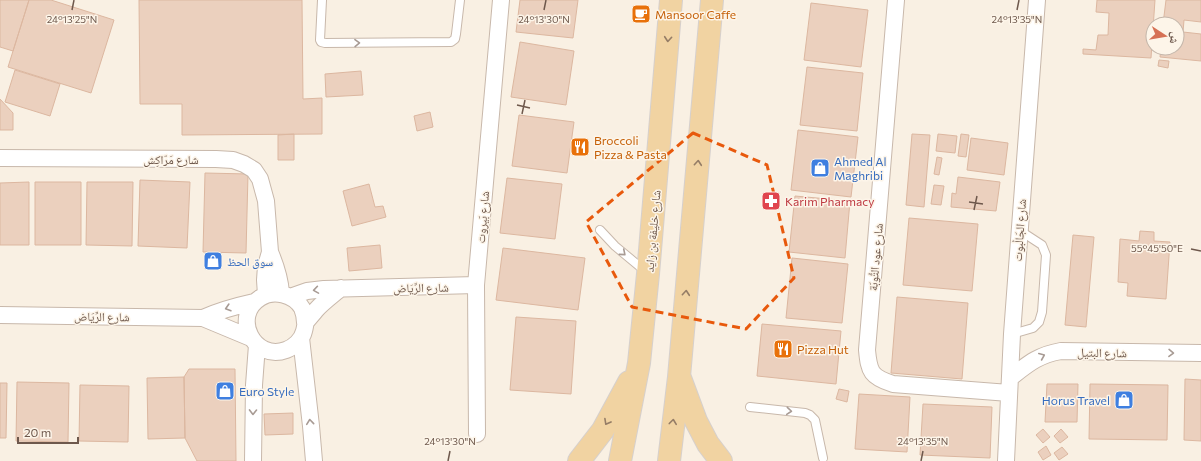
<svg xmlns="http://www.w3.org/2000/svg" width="1201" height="461" font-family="Commissioner,'Noto Naskh Arabic',sans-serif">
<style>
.building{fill:#ebd0be;stroke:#dcb7a0}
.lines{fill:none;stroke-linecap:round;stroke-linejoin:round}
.lane-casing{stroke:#c8b8ab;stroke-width:10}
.street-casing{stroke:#c8b8ab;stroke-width:18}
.primary-casing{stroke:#d6d0cd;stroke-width:24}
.lane{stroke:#fff;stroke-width:8}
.street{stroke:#fff;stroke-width:16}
.primary{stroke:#f1d3a2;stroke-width:22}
.oneway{stroke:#957d66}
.oneway2{stroke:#a89b94}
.marked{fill:none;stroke:#e8590c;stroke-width:3;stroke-dasharray:8 5;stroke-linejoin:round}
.ticks{fill:none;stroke:#6e584c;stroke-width:1.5}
.labels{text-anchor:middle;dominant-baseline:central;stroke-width:3;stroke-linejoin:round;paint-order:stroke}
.food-label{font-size:12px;fill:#c56008;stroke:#fdf5e9;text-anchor:start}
.street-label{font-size:12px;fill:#6e584c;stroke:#fdf5e9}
.shop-label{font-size:12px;fill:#366cbe;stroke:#fdf5e9;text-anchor:start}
.health-label{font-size:12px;fill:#be3a42;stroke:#fdf5e9;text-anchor:start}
.ticks-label{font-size:10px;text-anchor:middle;fill:#6e584c;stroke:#fdf5e9;stroke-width:3;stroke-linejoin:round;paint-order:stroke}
</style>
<rect width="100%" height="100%" fill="#f9f0e3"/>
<path class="building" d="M0,0H29L13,51L0,47Z
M29,0H51L114,20L91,93L8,67Z
M139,0H302L303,99L322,98V134L182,135V104H140Z
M520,0H578L573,38L516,32Z
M1097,0H1155L1151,58L1083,54V49L1096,50L1098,35H1108L1109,13L1096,12Z
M1166,0H1201V22L1184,20L1183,32L1201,34V61L1160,57L1161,48H1177V24H1163Z
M811,3L868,10L861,67L804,60Z
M520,42L574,51L566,105L511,97Z
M1159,60L1169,61L1168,68L1158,66Z
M807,67L863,73L857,131L800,125Z
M15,70L60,84L50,116L5,102Z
M361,71L363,95L326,97L325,74Z
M0,99L13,113V130H0Z
M430,112L433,127L417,131L414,116Z
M519,115L574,122L567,173L512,166Z
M798,130L858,137L851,197L791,190Z
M294,134V160H278V135Z
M912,134L930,135L924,207L906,205Z
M938,134L957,136L955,153L936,151Z
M961,134L969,135L966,157L958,156Z
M971,138L1008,143L1004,175L967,170Z
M937,157L942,158L939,175L934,174Z
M205,173L248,174L246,253L203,252Z
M958,177L1000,182L996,211L951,207L952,193L956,194Z
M507,178L562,184L555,239L500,233Z
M140,180L190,182L187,248L138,246Z
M29,182V245H0V183Z
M35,182H81V245H35Z
M87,182H133L132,246L86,245Z
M369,184L375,207L383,206L386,217L352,226L343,191Z
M934,185L944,186L941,205L931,204Z
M795,196L850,201L845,258L789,252Z
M909,218L978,224L972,291L903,285Z
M1140,231L1154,232V241L1170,242L1166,299L1127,296L1128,283L1118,282L1120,239L1139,241Z
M1073,235L1094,237L1086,327L1065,325Z
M380,245L382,268L349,271L347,248Z
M503,248L585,258L578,310L496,300Z
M792,258L848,264L842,323L786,318Z
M897,297L968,303L962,379L891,373Z
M516,317L576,321L571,394L510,390Z
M762,324L841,331L836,384L757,376Z
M189,369H235L236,461H197L185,438L184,377Z
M184,377L185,438L148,439L147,378Z
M1185,379L1201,380V441L1184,440Z
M17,382L69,383L68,442L16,441Z
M0,383H7L6,438H0Z
M1047,384H1078L1077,422H1045Z
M1090,384L1168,385L1167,440L1089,439Z
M80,385L129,386L128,442L79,441Z
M839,389L849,391L847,402L836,399Z
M859,394L910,397L907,452L855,449Z
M923,404L992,407L990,458L920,455Z
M293,413V434L265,435L264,414Z
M1043,429L1050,437L1043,443L1036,435Z
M1061,429L1068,437L1060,443L1054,436Z
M1046,446L1051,455L1043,460L1038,452Z
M1062,447L1068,454L1059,460L1054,453Z"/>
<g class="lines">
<g class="lane-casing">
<path id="lane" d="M322,0L320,40L321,42L325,43L451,42L455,39L456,34L460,0
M600,230L615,246L645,271
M1012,334L1033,328L1039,322L1042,312L1046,255L1042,245L1019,230
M750,407L805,413L810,415L815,420L823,458"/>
</g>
<g class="street-casing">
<path id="street" d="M896,0L867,350C869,372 871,377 893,384L1009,393
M0,158L216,159L233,160L244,164L254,170L260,179L266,201L270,252L266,266L265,280L266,295
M270,252C276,266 280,278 281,293
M290,297L307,291L324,289L476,285
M0,315L203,318L251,338
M203,318C220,310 236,306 254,302
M305,323C305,318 304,313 302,308C294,294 273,289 260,298C231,316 254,362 286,350C294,347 302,340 304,331C305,328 305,325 306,322C309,318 313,314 316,310C323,302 333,295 341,288
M301,338L311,426L314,461
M1010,378C1028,364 1038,355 1061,351L1201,353
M477,434L476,285L501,0
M253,461L254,385L257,345
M1006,461L1012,334L1037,0"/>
</g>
<g class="primary-casing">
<path id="primary" d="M680,378L696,421L708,444L721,461
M579,461L603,430L629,382
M620,461L639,363L648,274L671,0
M669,461L679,377L712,0"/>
</g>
<use href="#lane" class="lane"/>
<use href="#street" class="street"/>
<use href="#primary" class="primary"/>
</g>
<defs><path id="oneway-chevron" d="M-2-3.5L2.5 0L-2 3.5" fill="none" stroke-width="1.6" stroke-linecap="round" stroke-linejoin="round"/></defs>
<g class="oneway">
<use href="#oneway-chevron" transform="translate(668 39) rotate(95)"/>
<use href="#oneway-chevron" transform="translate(698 163) rotate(-85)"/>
<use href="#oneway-chevron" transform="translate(686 293) rotate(-85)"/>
<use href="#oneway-chevron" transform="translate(607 422) rotate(119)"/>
<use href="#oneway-chevron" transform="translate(673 422) rotate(-83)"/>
</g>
<g class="oneway2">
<use href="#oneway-chevron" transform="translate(357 43) rotate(-1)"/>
<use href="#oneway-chevron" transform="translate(623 253) rotate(40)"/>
<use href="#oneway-chevron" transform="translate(316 290) rotate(171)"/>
<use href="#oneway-chevron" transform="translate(228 308) rotate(163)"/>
<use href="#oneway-chevron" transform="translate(1171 353) rotate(1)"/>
<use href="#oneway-chevron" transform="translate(1042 356) rotate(-23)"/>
<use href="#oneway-chevron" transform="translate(789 411) rotate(5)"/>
<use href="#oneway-chevron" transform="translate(253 412) rotate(91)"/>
<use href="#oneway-chevron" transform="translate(310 422) rotate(-96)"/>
</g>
<path class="marked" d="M693,133L767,165L794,278L746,329L632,307L586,222Z"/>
<path class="ticks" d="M72,10L74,0M544,10L546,0M1017,10L1019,0M517,105L530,108M522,114L525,100M969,202L983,204M974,210L977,196M1191,249L1201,251M448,461L450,451M921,461L923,451"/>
<defs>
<g id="cafe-square" transform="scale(1)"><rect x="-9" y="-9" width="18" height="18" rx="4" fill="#e8710a" stroke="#fdf5e9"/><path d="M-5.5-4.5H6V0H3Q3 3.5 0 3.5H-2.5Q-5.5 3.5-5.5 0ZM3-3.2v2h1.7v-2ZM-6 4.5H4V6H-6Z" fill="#fff"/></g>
<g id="restaurant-square" transform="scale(1)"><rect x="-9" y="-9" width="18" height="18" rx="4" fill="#e8710a" stroke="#fdf5e9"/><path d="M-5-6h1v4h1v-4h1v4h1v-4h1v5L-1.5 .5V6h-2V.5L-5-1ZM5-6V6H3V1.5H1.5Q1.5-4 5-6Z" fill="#fff"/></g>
<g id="shop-square" transform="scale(1)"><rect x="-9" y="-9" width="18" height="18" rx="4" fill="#3f7fe0" stroke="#fdf5e9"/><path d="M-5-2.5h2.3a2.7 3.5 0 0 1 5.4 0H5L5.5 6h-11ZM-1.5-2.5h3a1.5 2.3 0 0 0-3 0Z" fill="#fff"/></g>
<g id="pharmacy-square" transform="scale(1)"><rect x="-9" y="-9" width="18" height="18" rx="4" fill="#e0444e" stroke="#fdf5e9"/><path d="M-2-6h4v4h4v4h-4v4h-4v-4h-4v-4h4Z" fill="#fff"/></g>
</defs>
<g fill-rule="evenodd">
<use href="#cafe-square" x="641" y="14"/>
<use href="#restaurant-square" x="580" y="147"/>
<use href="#shop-square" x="820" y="168"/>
<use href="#pharmacy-square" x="771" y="201"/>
<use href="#shop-square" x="213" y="261"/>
<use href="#restaurant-square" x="783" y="349"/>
<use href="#shop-square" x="225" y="391"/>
<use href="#shop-square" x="1124" y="400"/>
</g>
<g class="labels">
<g class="food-label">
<text x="655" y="14">Mansoor Caffe</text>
<text x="594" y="140">Broccoli<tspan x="594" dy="14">Pizza &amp; Pasta</tspan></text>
<text x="797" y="349">Pizza Hut</text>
</g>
<g class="street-label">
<text x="171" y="159">شارع مَرّاكِش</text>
<text transform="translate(482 217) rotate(-85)">شارع بَيروت</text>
<text transform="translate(1019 230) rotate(-86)">شارع الجَالْبوت</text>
<text transform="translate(652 231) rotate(-85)">شارع خليفة بن زايد</text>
<text transform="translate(875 257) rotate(-85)">شارع عود التُّوبَة</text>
<text transform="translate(421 287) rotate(-1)">شارع الرِّيَاض</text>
<text transform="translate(102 316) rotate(1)">شارع الرِّيَاض</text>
<text transform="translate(1102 352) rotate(1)">شارع البتيل</text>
</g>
<g class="shop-label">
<text x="834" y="161">Ahmed Al<tspan x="834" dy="14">Maghribi</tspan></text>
<text x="227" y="261">سوق الحظ</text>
<text x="239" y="391">Euro Style</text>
<text x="1110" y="400" text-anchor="end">Horus Travel</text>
</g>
<g class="health-label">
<text x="785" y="201">Karim Pharmacy</text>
</g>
</g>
<g class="ticks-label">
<text x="72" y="23">24°13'25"N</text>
<text x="544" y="23">24°13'30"N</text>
<text x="1017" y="23">24°13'35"N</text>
<text x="1157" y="252">55°45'50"E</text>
<text x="450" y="445">24°13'30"N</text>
<text x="923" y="445">24°13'35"N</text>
</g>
<g transform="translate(1165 36) rotate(102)"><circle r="19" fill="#fdf5e9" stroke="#c4b6aa"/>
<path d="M0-3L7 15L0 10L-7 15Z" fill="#d67155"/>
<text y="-6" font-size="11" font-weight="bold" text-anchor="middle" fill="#6e584c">ش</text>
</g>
<path d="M18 437v6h60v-6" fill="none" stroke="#6e584c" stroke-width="2"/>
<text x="24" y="437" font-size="12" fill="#6e584c" stroke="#fdf5e9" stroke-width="3" paint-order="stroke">20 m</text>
</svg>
